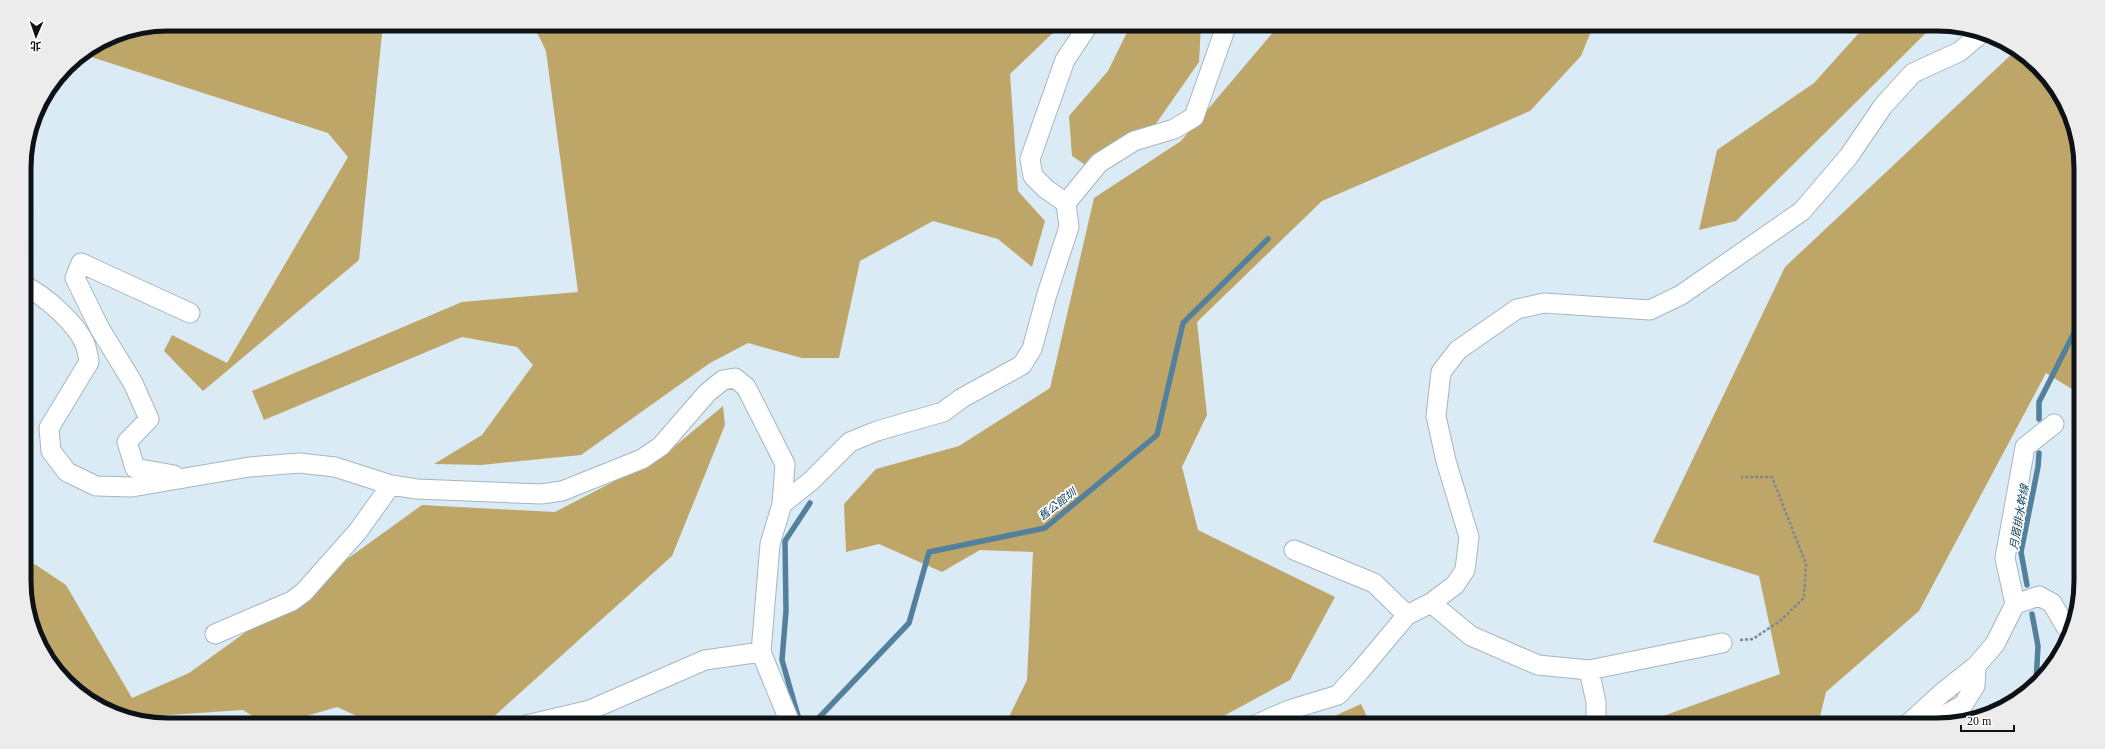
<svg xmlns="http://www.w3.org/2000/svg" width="2105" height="749" font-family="'Times New Roman','Noto Sans TC',serif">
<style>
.forest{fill:#bea669}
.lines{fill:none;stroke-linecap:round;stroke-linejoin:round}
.stream{stroke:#53819d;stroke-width:5.5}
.minor-casing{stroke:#a5b6c0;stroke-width:21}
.path{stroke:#7d8990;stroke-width:2.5;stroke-dasharray:3 2;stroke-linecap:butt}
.minor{stroke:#fff;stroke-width:19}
.labels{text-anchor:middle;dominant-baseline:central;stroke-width:3.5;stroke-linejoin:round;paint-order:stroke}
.water-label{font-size:11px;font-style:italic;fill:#093e58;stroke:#fff}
.rim{fill:none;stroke:#0c1216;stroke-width:5}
</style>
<rect width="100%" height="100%" fill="#daebf6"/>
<path class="forest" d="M168,24H383L359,260L203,391L164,351L172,335L227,363L348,157L328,133L82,54L113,35Z
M533,24H1057L1055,31L1010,74L1018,191L1045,221L1032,267L998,239L933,221L860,261L839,358H802L748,343L710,363L581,455L481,465L434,464L482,435L533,365L517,347L462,337L264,420L252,391L462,302L578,292L546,51Z
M1131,24H1201L1199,62L1153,128L1087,166L1072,156L1069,116L1108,71Z
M1280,24H1594L1581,56L1530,111L1322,201L1197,322L1207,415L1182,467L1198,530L1335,597L1290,680L1207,725H1005L1027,680L1033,552L980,550L942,572L879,544L846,552L844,504L876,469L959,446L1050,388L1094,198L1181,141Z
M1867,24H1935L1736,221L1699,230L1717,150L1814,83Z
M2014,52L2045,73L2066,105L2080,149V394L2046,373L1919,611L1826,692L1818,725H1638L1780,674L1759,576L1653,542L1785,267Z
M723,406L725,425L672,556L490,720L482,725H377L337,707L276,725H267L243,710L154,716L142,721L122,717L66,680L57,657L50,656L27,609L26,562L36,565L66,585L132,698L189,673L422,505L555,512L663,456Z
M1361,704L1371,725H1315Z"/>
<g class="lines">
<path class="stream" d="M2039,419V402L2080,321
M2027,585L2021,552L2038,467L2039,453
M2032,614L2038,646L2036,683
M800,723L782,660L786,611L785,541L810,503
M812,725L909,623L929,552L1045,528L1157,435L1183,323L1268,239"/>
<g class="minor-casing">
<path id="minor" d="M1066,203L1099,163L1134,141L1174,129L1194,117L1227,24
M25,286C45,296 76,323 85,344C87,349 88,356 89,362L49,428L51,451L67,472L96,486L132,487L249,467L299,463L335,467L391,485L417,489L541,494L562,491L642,459L661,446L707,393L723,380L735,378L746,387L785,464L782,504
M174,475L135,468L127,442L149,419L133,383L100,329L75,278L81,263L190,313
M1294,550L1374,583L1407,615
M1431,603L1471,636L1538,665L1589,670L1596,702V725
M2015,604L2039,596L2052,603L2066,627
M215,634L292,601L304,592L358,531L391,485
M1589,670L1722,643
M526,725L590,710L705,660L761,652
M791,725L761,652L770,544L782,504L811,481L850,442L877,431L943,412L962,398L1022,365L1032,349L1047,294L1069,227L1066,203L1046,189L1033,176L1030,159L1065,60L1089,24
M1255,725L1289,710L1338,695L1360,671L1407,615L1431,603L1455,585L1465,570L1469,537L1446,461L1436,416L1441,372L1458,350L1517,309L1544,303L1650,310L1681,295L1802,211L1849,156L1883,106L1913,73L1959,52L1983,32
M1907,725L1942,693L1976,666
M1927,725L1963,705L1975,686L1976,666L1995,644L2015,604L2005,558L2025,447L2054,424"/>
</g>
<path class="path" d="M1740,640L1753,639L1781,620L1804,598L1806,564L1772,477H1741"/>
<use href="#minor" class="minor"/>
</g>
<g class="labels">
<g class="water-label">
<text transform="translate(1057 504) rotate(-38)">舊公館圳</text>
<text transform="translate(2019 517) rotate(-80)">月眉排水幹線</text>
</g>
</g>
<path d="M0 0H2105V749H0ZM168 31H1937A137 137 0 0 1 2074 168V581A137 137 0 0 1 1937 718H168A137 137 0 0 1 31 581V168A137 137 0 0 1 168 31Z" fill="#ececec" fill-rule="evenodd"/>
<path class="rim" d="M168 31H1937A137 137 0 0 1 2074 168V581A137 137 0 0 1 1937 718H168A137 137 0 0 1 31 581V168A137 137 0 0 1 168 31Z"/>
<g transform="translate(36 36) rotate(182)" stroke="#ffffff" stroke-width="3" paint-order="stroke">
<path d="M0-3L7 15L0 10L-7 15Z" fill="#0c1216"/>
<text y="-6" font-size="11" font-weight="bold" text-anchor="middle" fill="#0c1216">北</text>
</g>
<path d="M1961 725v6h53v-6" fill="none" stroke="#0c1216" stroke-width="2"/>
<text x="1967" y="725" font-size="12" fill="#0c1216" stroke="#ffffff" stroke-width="3" paint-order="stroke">20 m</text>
</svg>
